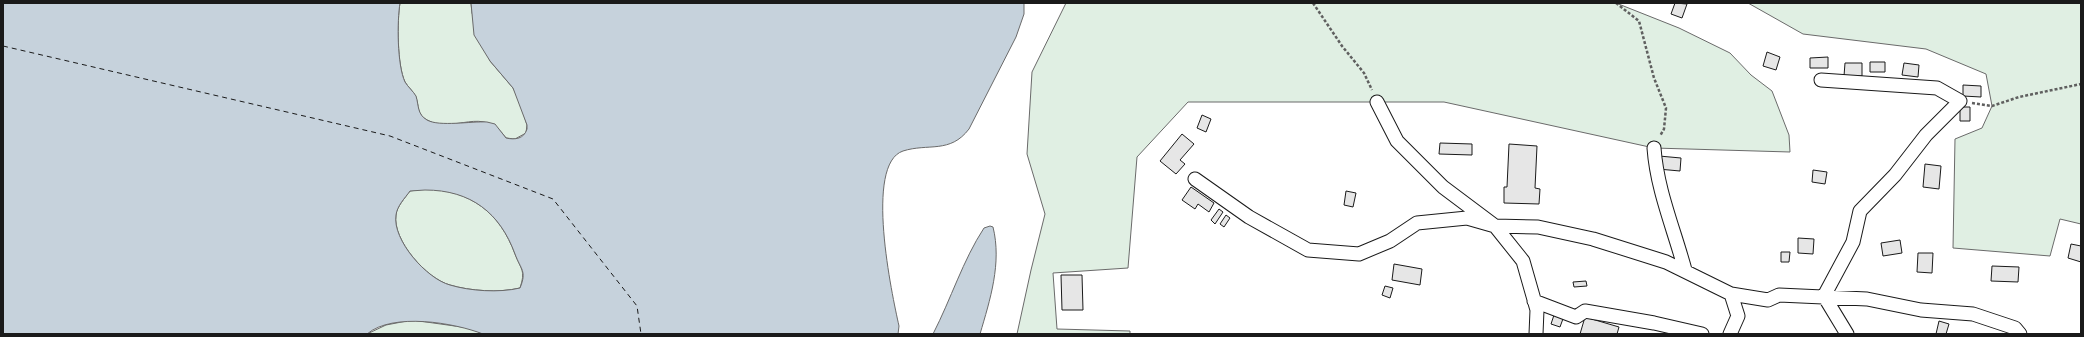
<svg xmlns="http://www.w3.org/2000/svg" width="2084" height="337" font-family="Overpass,sans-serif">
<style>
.green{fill:#e0efe3;stroke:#6a6a6a}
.water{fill:#c6d2dc;stroke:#6a6a6a;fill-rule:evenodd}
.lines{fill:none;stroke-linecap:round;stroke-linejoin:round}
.ferry{stroke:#1a1a1a;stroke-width:1;stroke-dasharray:5 4;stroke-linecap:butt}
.building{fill:#e6e6e6;stroke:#1a1a1a}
.minor-casing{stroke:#1a1a1a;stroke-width:15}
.path{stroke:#5f5f5f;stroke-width:2.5;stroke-dasharray:3 2;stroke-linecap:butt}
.minor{stroke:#fff;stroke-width:13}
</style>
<rect width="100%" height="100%" fill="#fff"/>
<path class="green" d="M400,3H471L472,13L490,61L513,88L519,99L527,125L526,133L515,139L506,138C483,104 455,135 427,120C417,115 419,106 416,97C413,91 408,87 405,82C397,65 397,21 400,3Z
M1066,3H1616L1679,28L1730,53L1751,75L1772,91L1789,135L1790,152L1654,148L1444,102H1188L1137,157L1128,268L1053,273L1057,329L1130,331V334H1017L1031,270L1045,214L1027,154L1032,72Z
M1748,3H2081V224L2060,219L2050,256L1953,248L1955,139L1982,128L1992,106L1986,74L1926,49L1803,34Z
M425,189C471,190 500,213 515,254C521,270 526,270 520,288C499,293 470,291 450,285C427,279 392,240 396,215C397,206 405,198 410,191Z
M412,320L469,328L483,334H367L386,325Z"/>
<path class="water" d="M3,3H400C397,21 397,65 405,82C408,87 413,91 416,96C419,106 417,114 427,120C439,127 472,121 487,122L495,124L506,138C515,140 524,139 527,129V125L513,88L490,61L474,35L471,3H1024V14L1016,37L969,129C950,154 928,143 903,151C864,164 892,295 899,326L898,334H483C455,323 393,312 367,334H3ZM425,190C471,190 500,213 515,254C521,270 527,271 520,288C499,293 470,291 450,285C427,279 392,240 396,215C397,206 405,198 410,191Z
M990,226L993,227C1002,263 990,300 980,334H933C951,299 963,260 984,228Z"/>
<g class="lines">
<path class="ferry" d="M3,46L390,136L553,199L637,306L641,334"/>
</g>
<path class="building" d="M1675,3L1687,4L1682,18L1671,14Z
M1767,52L1780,57L1776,70L1763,66Z
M1828,57V68H1810V58Z
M1870,62H1885V72H1870Z
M1845,63H1862V76H1844Z
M1904,63L1919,65L1918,77L1902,75Z
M1963,85L1981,86V97L1963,96Z
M1960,107H1970V121H1960Z
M1202,115L1211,119L1206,132L1197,128Z
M1182,134L1194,144L1180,160L1185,164L1176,174L1160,161Z
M1440,143L1472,144V155L1439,154Z
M1509,144L1537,146L1535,188L1540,189L1539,204L1504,203V187H1507Z
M1659,156L1681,158L1680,171L1658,169Z
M1925,164L1941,166L1939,189L1923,187Z
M1813,170L1827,172L1825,184L1812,182Z
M1191,187L1214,203L1209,212L1198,204L1195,209L1182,200Z
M1346,191L1356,193L1353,207L1344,205Z
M1219,209L1223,212L1215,224L1211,220Z
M1226,215L1230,218L1224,227L1220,224Z
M1798,238L1814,239L1813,254L1798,253Z
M1900,240L1902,253L1883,256L1881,243Z
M2071,244L2081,246V262L2068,258Z
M1781,252H1790L1789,262H1781Z
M1918,253H1933L1932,273L1917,272Z
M1394,264L1422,269L1420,285L1392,280Z
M1992,266L2019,267L2018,282L1991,281Z
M1061,275H1082L1083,310H1062Z
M1586,281L1587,286L1574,287L1573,282Z
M1385,286L1393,288L1390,298L1382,295Z
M1555,312L1564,316L1560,327L1551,324Z
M1585,317L1619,327L1617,334H1580Z
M1939,321L1949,324L1946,334H1936Z"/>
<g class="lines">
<g class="minor-casing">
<path id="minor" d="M1821,80L1937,88L1960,101L1926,135L1895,175L1860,211L1853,242L1824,296L1847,334
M1377,102L1397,141L1443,187L1495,226L1538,227L1593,239L1666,262L1731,294L1738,316L1730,334
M1654,148C1657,190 1674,229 1685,270
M1195,179L1249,217L1308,250L1359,254L1390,241L1417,223L1467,218L1495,226L1523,261L1537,310L1536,334
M1731,294L1768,300L1779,295L1867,299L1921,310L1973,314L2015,328L2020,334
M1534,301L1576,317L1585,311L1654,323L1702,334"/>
</g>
<path class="path" d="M1313,3L1342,46L1364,73L1372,90
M1616,3L1639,21L1654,78L1666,108L1664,129L1660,136
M1972,103L1992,106L2019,97L2081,84"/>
<use href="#minor" class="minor"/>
</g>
<rect width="2084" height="337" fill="none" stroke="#1a1a1a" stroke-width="8"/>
</svg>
